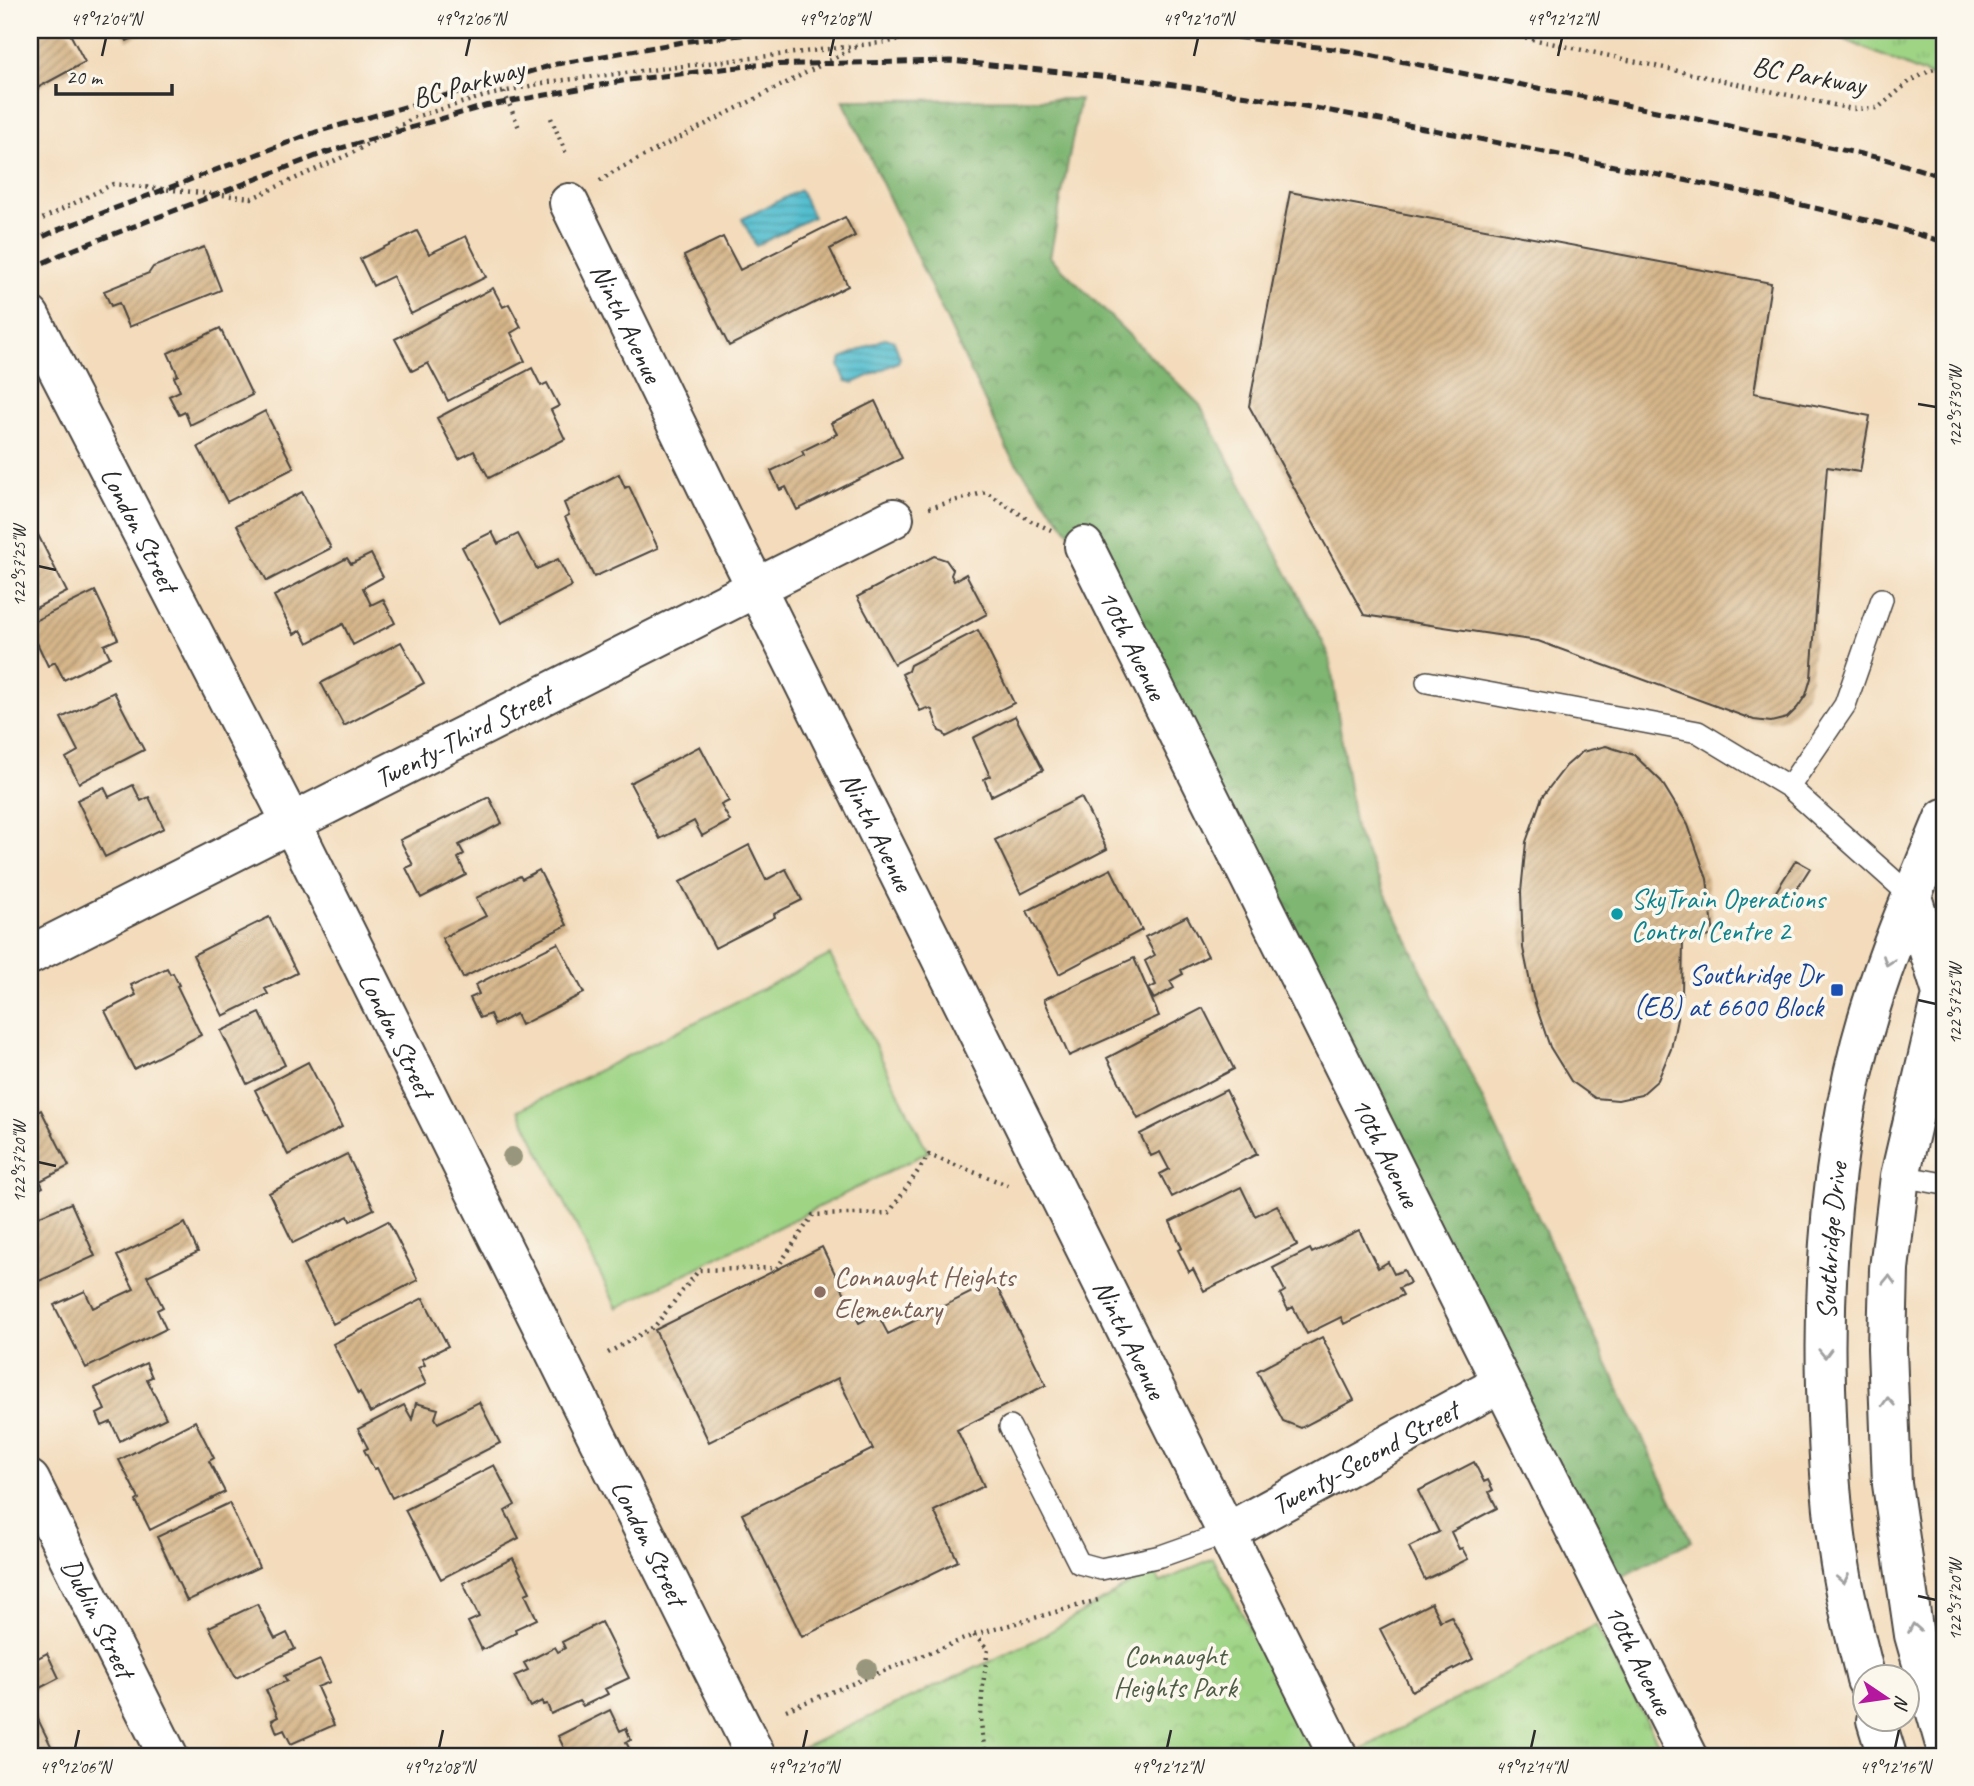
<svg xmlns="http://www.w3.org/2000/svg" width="1974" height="1786" font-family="Caveat,sans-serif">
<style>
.grass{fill:url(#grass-tufts);stroke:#658058;stroke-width:2}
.forest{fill:url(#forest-crowns);stroke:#55704e;stroke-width:2}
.park{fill:url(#park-crowns);stroke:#658058;stroke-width:2}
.pitch{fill:#9fd485;stroke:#658058;stroke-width:2}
.water{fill:url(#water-rules);stroke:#3f747d;stroke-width:2}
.building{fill:url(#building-hatch)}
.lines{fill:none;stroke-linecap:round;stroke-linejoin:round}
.service-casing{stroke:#494541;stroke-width:24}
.minor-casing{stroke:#494541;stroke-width:42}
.secondary-casing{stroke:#494541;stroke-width:42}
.path{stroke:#494541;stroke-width:4.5;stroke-dasharray:2 5;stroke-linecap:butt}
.service{stroke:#fff;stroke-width:21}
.minor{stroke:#fff;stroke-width:38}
.secondary{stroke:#fff;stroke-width:38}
.rail{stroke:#2b2b2b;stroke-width:5;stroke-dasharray:10 5;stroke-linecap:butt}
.tree{fill:#98967b}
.oneway{stroke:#a0a0a0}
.ticks{fill:none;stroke:#2b2b2b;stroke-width:2.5}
.culture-dot{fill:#0f9aa8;stroke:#fbf7ec;stroke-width:2.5}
.transit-dot{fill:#1a4fb4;stroke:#fbf7ec;stroke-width:2.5}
.education-dot{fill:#8d6e63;stroke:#fbf7ec;stroke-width:2.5}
.labels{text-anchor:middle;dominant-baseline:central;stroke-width:7;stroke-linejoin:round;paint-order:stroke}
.street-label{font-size:28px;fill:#2b2b2b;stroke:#fbf7ec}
.culture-label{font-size:28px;fill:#0d838f;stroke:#fbf7ec;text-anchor:start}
.transit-label{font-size:28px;fill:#164399;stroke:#fbf7ec;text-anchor:end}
.education-label{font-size:28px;fill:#785e54;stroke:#fbf7ec;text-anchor:start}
.park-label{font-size:28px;fill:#4e5e46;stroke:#fbf7ec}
.neatline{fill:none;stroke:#2b2b2b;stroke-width:2.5}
.ticks-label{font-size:18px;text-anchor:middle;fill:#2b2b2b}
</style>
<defs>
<pattern id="grass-tufts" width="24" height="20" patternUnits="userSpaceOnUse" patternTransform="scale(1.75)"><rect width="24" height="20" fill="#9fd485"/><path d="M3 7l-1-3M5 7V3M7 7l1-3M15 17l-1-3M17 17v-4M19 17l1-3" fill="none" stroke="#89b673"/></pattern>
<pattern id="forest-crowns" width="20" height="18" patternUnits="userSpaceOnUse" patternTransform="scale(1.75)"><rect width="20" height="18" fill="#7fb672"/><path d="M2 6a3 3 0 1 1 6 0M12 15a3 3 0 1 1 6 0" fill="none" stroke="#68945e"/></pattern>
<pattern id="park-crowns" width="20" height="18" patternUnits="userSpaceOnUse" patternTransform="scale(1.75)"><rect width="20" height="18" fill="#9fd485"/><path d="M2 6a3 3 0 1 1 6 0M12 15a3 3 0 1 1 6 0" fill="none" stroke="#89b673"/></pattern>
<pattern id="water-rules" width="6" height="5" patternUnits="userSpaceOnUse" patternTransform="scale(1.75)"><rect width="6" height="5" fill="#53becf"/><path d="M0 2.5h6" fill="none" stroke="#459ba8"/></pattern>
<pattern id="building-hatch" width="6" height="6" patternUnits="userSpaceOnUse" patternTransform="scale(1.75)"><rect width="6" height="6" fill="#d6b68a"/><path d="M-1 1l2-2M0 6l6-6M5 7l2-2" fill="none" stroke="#ae9471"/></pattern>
</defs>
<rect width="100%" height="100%" fill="#fbf7ec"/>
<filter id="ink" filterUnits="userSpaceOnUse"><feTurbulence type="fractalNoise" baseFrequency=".0143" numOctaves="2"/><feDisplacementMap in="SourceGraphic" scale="14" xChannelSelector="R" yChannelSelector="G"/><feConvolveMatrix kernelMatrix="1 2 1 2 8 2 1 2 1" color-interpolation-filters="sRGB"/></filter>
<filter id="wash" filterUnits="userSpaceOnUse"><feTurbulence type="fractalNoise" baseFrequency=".00686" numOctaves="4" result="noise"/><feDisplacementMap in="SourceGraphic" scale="28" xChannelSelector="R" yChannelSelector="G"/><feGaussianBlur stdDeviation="1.57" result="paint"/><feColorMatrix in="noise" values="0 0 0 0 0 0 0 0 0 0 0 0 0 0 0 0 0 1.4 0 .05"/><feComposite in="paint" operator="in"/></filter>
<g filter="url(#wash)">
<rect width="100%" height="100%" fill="#f3dbbb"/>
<path class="grass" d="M1822,30H1944V82Z
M1596,1625L1665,1756H1366L1362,1749Z"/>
<path class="forest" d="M1080,99L1050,257L1200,405L1329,654L1355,829L1691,1541L1604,1586L1131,613L1010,455L843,100Z"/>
<path class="park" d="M1213,1558L1317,1756H785L1034,1641L1154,1570L1160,1583Z"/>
<path class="pitch" d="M830,955L928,1152L617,1308L519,1110Z"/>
<path class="water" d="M800,190L813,217L756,246L742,219Z
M886,338L894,341L900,358L898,362L854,383L846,381L839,365L842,358Z"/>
<g id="blocks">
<path class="building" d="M30,30H68L85,62L30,92Z
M121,30H149L127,41Z
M1290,192L1771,283L1754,393L1870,416L1860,472L1827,467L1811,678L1806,695L1797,708L1787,718L1771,722L1754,720L1538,641L1364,615L1249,406Z
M845,217L855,236L830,249L848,286L729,346L684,256L723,237L740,270Z
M417,231L429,254L466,236L486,277L411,314L393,276L373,286L360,259Z
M204,247L221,290L129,327L119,303L111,306L104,291L149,273L153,267Z
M493,288L503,307L509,304L521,327L511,333L525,361L448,401L428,363L412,371L395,339Z
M220,328L252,395L190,425L185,412L179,415L169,396L180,391L174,377L178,375L168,353Z
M532,368L541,386L547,383L559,406L551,410L565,439L489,478L474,451L459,459L437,418Z
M875,401L902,458L797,510L786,487L780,490L771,471L804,455L802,451L837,434L831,423Z
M265,411L294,468L227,502L198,447Z
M619,474L625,488L629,486L658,548L594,577L565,517L569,515L564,503Z
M302,492L331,548L267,581L237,525Z
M32,523L67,592L30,611V525Z
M492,532L498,544L518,534L537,569L558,559L572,586L501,623L462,547Z
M371,554L383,577L363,588L371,605L383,599L395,623L353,645L343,624L308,643L301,630L294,634L274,596L347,558L351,564Z
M934,556L946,560L953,570L951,575L954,581L966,574L987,614L894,664L857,597Z
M95,591L118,639L104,645L110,657L64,680L55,662L48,666L30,628V623Z
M978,630L1014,703L946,737L944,733L939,731L932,710L927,708L920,711L902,674L908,671L910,665Z
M401,642L424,683L344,726L321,683Z
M114,692L144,750L79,783L66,758L78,751L61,718Z
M1015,716L1043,770L991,796L984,779L990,776L973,738Z
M700,746L729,801L721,805L730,821L702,836L694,821L660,839L630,783Z
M1606,746L1634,755L1661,781L1688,825L1707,879L1714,936L1683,938L1682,994L1671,1049L1658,1080L1641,1095L1618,1100L1595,1098L1571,1081L1550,1047L1533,997L1523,948L1521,892L1526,842L1542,797L1566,766L1582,752Z
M133,785L141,801L149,797L164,828L105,857L77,800L104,787L109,797Z
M489,797L502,823L459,845L464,854L458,858L466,875L421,898L406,868L413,865L400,840Z
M1081,797L1107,849L1021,894L995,840Z
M749,845L766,880L786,869L802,900L774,914L775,917L715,948L680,882Z
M1796,860L1810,868L1789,901L1775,893Z
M1111,869L1142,930L1059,974L1027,911Z
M539,870L567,925L463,978L442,938L486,916L476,898L520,876L522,879Z
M1187,916L1208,956L1181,970L1183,974L1170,981L1174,988L1154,999L1148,989L1156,985L1145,961L1155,955L1145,937Z
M269,917L297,973L265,989L268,994L223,1016L193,955Z
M558,943L584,993L521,1025L516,1014L495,1025L490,1014L480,1018L470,998L479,994L475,985Z
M1134,958L1159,1016L1069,1056L1044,999Z
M167,968L170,974L173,973L179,985L177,986L201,1035L134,1069L105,1011L136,995L131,985Z
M1203,1008L1234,1069L1138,1119L1107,1058Z
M260,1013L285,1065L247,1084L221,1031Z
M308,1062L342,1127L288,1155L255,1090Z
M1226,1090L1257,1154L1172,1197L1160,1174L1169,1169L1160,1152L1151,1156L1140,1134Z
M41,1110L69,1166L40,1181L43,1187L32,1193L30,1190V1116Z
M347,1154L374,1209L350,1221L348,1216L293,1243L269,1193Z
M1241,1187L1255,1216L1277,1205L1297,1245L1204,1291L1193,1269L1189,1272L1178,1250L1182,1248L1170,1222Z
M71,1203L95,1256L30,1285V1220Z
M388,1221L418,1280L333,1324L303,1265Z
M185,1223L198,1252L147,1276L163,1307L157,1310L166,1329L86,1368L54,1305L85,1291L93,1308L134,1289L117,1256Z
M1359,1230L1378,1268L1388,1262L1394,1274L1404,1270L1410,1283L1399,1288L1403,1295L1344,1324L1341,1317L1307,1334L1293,1307L1288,1310L1280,1294L1285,1291L1273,1268L1310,1249L1312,1253Z
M822,1247L859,1323L877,1313L888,1334L994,1281L1046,1385L957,1430L984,1486L934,1511L958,1561L802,1637L742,1514L873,1449L838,1378L709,1442L655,1330Z
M423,1298L448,1346L422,1359L425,1365L418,1368L426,1384L370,1413L360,1392L358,1394L333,1344Z
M1322,1337L1354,1400L1301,1428L1283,1421L1257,1371Z
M146,1363L152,1377L147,1379L166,1418L120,1441L111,1422L102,1426L97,1414L105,1410L95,1388Z
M479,1402L500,1443L392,1498L377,1468L374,1469L364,1450L368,1448L358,1429L404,1405L412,1419L416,1403L438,1409L435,1418L438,1423Z
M195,1421L214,1458L209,1461L225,1492L150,1530L136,1501L139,1499L119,1460Z
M1474,1462L1484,1482L1488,1480L1493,1490L1489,1492L1497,1508L1451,1532L1459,1549L1462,1548L1468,1559L1425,1580L1409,1547L1439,1532L1418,1491Z
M494,1465L515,1505L505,1511L519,1538L441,1579L405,1510Z
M229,1503L259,1567L187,1601L157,1537Z
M513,1558L530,1592L525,1594L537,1619L515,1629L516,1633L482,1650L468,1622L479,1617L463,1583Z
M1431,1603L1440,1621L1451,1616L1473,1659L1412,1691L1380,1629Z
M257,1604L275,1639L287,1633L295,1649L236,1678L209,1627Z
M601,1622L629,1678L605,1689L608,1694L583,1706L579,1701L551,1714L547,1704L543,1705L542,1701L530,1707L514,1676L528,1670L524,1663L555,1647L558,1652L565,1648L562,1642Z
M47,1653L59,1678L30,1693V1662Z
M320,1660L330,1682L317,1687L334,1725L291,1744L284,1730L277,1733L272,1720L278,1717L266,1690L287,1681L284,1676Z
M30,1703L56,1756H30Z
M610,1710L620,1731L626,1728L631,1740L626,1742L633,1756H563L567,1754L558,1736Z"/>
</g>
</g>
<g filter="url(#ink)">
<use href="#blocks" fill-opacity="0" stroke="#494541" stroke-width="2"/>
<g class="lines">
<g class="service-casing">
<path id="service" d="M1427,682L1698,732L1789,787L1912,897
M1789,787L1845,705L1882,599
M1900,1176L1944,1184
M1010,1427L1079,1563L1101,1569L1161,1556L1226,1533"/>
</g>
<g class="minor-casing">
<g id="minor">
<path id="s1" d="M569,203L735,545L1338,1756"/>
<path id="s2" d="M30,316L292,824L756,1756"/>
<path id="s3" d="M1084,546L1688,1756"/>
<path id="s4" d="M30,955L894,518"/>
<path id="s5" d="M30,1480L168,1756"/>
<path id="s6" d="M1226,1533L1501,1383"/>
</g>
</g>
<g class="secondary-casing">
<g id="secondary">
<path d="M1912,897L1942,993"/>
<path d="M1944,987L1900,1176L1889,1269L1887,1348L1892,1484L1914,1635L1944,1741"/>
<path id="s7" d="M1866,1680C1858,1645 1848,1611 1842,1576C1831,1514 1828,1450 1826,1387C1823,1261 1833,1131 1870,1010C1890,945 1918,881 1944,818"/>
<path d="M1876,1720L1887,1756"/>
</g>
</g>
<path class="path" d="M1491,30L1852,109L1878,108L1909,82L1931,70L1944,67
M504,92L520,130
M551,118L567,156
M600,181L613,172L856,47
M30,225L113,184L252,198L352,153L415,117L485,96L548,82L888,42L941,30
M929,508L986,492L1031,521L1051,530
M608,1353L655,1326L699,1270L777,1268L813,1215L889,1213L929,1155L1010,1186
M974,1635L988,1649C983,1684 976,1722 987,1756
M786,1710L974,1635L1098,1600"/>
<use href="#service" class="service"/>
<use href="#minor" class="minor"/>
<use href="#secondary" class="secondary"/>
<path class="rail" d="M1177,30L1343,50L1687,117L1885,159L1944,177
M30,243L55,231L316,132L557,64L689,41L767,32L829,30
M30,269L62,254L324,153L485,106L628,80L756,65L950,61L1140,80L1255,97L1429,129L1759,195L1879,223L1944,242"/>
</g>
<g class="tree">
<circle cx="512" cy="1157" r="10"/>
<circle cx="867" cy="1669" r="10"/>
</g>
<defs><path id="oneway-chevron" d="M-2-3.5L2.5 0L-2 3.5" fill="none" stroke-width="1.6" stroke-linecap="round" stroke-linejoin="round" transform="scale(1.75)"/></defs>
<g class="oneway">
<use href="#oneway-chevron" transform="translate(1888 961) rotate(110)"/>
<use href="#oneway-chevron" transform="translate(1889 1280) rotate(-88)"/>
<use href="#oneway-chevron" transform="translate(1825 1353) rotate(89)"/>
<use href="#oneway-chevron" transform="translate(1888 1402) rotate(-93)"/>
<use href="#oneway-chevron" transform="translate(1843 1579) rotate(79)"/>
<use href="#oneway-chevron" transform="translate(1914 1628) rotate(-100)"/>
</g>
</g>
<path class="ticks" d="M102,56L106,38M466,56L470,38M830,56L834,38M1194,56L1198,38M1558,56L1562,38M1918,404L1936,407M38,566L56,570M1918,1000L1936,1004M38,1162L56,1166M1918,1596L1936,1600M75,1748L79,1730M439,1748L443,1730M803,1748L807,1730M1167,1748L1171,1730M1531,1748L1535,1730M1895,1748L1899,1730"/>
<circle class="culture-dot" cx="1617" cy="914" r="7"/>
<rect class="transit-dot" x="1830" y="983" width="14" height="14" rx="3.5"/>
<circle class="education-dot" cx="820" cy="1292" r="7"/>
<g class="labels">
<g class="street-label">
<text transform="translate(1809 75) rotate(10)">BC Parkway</text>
<text transform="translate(468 83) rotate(-16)">BC Parkway</text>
<text stroke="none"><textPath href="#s1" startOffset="133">Ninth Avenue</textPath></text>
<text stroke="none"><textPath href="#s2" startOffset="240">London Street</textPath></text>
<text stroke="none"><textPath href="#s3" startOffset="110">10th Avenue</textPath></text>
<text stroke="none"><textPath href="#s4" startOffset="485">Twenty-Third Street</textPath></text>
<text stroke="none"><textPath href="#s1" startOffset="700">Ninth Avenue</textPath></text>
<text stroke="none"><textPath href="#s2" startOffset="807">London Street</textPath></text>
<text stroke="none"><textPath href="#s3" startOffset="677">10th Avenue</textPath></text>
<text stroke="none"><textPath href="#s7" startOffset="443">Southridge Drive</textPath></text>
<text stroke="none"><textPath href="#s1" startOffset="1267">Ninth Avenue</textPath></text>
<text stroke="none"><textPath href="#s6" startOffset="158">Twenty-Second Street</textPath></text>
<text stroke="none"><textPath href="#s2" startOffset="1374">London Street</textPath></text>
<text stroke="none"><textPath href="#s5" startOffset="154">Dublin Street</textPath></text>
<text stroke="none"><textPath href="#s3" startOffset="1244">10th Avenue</textPath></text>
</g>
<g class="culture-label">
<text x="1631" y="898">SkyTrain Operations<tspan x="1631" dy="32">Control Centre 2</tspan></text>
</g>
<g class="transit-label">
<text x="1823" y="974">Southridge Dr<tspan x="1823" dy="32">(EB) at 6600 Block</tspan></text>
</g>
<g class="education-label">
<text x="834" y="1276">Connaught Heights<tspan x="834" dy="32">Elementary</tspan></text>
</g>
<g class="park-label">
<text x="1175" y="1655">Connaught<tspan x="1175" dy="32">Heights Park</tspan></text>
</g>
</g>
<rect width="1974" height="1786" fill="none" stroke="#fbf7ec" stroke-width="77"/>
<g transform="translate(1886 1698) rotate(103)"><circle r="33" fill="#fbf7ec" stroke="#a8a59f" stroke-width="2"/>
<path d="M0-5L12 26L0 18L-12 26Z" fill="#b5179e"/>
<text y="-10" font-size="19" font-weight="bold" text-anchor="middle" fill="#2b2b2b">N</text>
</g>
<path d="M56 84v10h116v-10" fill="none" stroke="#2b2b2b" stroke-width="3.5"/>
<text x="66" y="84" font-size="21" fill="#2b2b2b" stroke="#fbf7ec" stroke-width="5" paint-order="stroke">20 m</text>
<rect x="38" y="38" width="1898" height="1710" class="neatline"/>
<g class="ticks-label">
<text x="106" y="25">49°12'04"N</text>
<text x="470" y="25">49°12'06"N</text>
<text x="834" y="25">49°12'08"N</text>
<text x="1198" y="25">49°12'10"N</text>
<text x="1562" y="25">49°12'12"N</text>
<text transform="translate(1955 407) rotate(-90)" y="6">122°57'30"W</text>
<text transform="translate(19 566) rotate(-90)" y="6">122°57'25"W</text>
<text transform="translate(1955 1004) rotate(-90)" y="6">122°57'25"W</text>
<text transform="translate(19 1162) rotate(-90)" y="6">122°57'20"W</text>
<text transform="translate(1955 1600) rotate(-90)" y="6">122°57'20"W</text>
<text x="75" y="1773">49°12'06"N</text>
<text x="439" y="1773">49°12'08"N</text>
<text x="803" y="1773">49°12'10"N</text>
<text x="1167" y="1773">49°12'12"N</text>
<text x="1531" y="1773">49°12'14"N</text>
<text x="1895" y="1773">49°12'16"N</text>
</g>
</svg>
